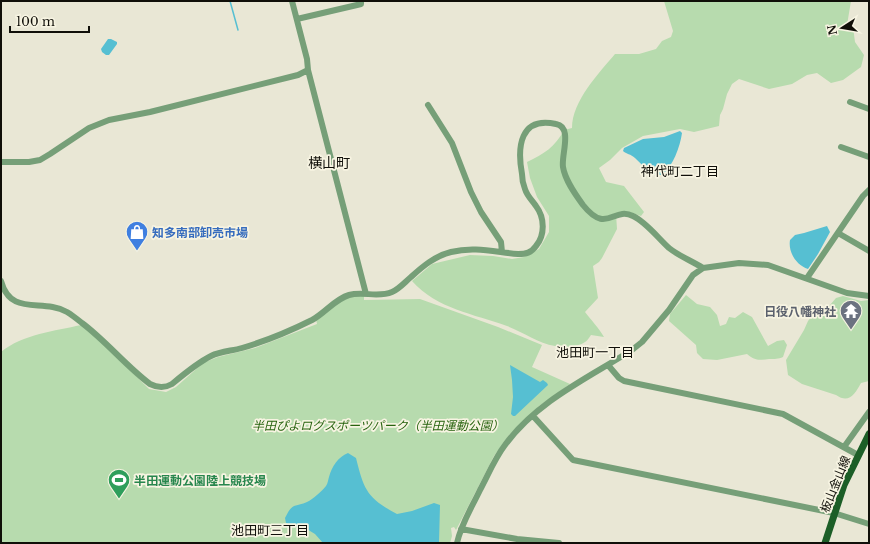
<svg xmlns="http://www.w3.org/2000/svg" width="870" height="544" font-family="'Libre Baskerville','Noto Sans JP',serif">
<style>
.green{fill:#b7dbae}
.water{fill:#56bfd2}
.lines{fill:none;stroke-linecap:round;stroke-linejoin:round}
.stream{stroke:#56bfd2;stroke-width:1.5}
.minor{stroke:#769f78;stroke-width:6}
.major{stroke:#1c5e27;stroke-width:7}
.labels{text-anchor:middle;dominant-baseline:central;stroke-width:3.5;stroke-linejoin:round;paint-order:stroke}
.shop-label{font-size:12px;font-weight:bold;fill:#366cbe;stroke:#f7f4e2;text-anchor:start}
.worship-label{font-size:12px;font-weight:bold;fill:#5b616d;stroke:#f7f4e2;text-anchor:end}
.park-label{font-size:12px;font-style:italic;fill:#27630f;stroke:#f7f4e2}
.leisure-label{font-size:12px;font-weight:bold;fill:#27864d;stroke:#f7f4e2;text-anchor:start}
.street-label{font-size:12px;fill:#100f09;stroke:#f7f4e2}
.neighbourhood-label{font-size:13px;fill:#100f09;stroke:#f7f4e2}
.quarter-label{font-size:14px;fill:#100f09;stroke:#f7f4e2}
</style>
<rect width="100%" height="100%" fill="#e9e7d5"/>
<path class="green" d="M664,1H851L847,25L853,27L855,42L864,55L861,67L843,80L831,83L817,73L807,75L792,84L769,89L739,79L732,84L727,94L723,109L720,115L719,126L694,132L680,129L643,136L622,148L610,160L599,168L606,182L624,186L644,212L641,216L629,212L616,214L617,229L602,258L599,262L593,266L598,298L585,312C591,320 599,328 604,337L591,335C589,338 587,341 585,342C578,347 563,348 555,346C538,343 523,332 507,326C474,314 437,309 412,281L432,264L470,255L493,256L512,259L524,257L539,249L549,232V216L537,197L530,178L527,162C544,154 555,147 564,130L572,128C572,101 599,73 615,54H639L656,49L662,41L671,37L673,31Z
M686,295L697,304L710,307L717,315L720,326L726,324L729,317L735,318L743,312L752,317L768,346L777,341L784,340L787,345L783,357C778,359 775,359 769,359C759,360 755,361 747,354L717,360L703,359L697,353L696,345L669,321L670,314Z
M353,296H364V300L420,299L498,327L542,345L532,367L570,384L539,406L509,435L494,456L456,530L454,527L451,528L452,536L450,543H1V352C23,334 55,331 81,325L95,335L149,389L166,392L176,387L203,363L218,357L255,348L317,324L316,319L338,302Z
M843,296L861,301L869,300V381L861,383C855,394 849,404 836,395L802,384L788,375L786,360L804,330L808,321L816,311L830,305L836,298Z"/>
<path class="water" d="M108,39H111L117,42V44L109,55H106L102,52L101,49Z
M680,131L682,133C680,147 673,166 662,175C650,176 643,165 635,158C631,154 626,154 623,151L624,148L643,139L664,137Z
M827,226L830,232L818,254L808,269C796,265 788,252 790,240L795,235L804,233Z
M510,365L540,382L543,380L547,383L548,385L515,416H513L511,414L513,397L512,380Z
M348,453L356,458C364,490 367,498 397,514L412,511L434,503L440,505L439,543H323L315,534L305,528L300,529L286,523L285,518C293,502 293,508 307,502C313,499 322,491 326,486C328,483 328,480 329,477C332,466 338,457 348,453Z"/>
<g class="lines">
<path class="stream" d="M230,1L238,30"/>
<path class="minor" d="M292,1L307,59L308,70L366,294
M297,19L357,5L361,4V1
M850,102L869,109
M428,105L452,143L471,192L481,212L501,242L502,252
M841,147L869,157
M1,162H29L40,160L50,154L89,128L109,120L150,112L298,75L308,70
M838,233L869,251
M807,278L863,196L869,190
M1,281C11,317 42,298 67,312C72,315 77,319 82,323C106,341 126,366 150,384C158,388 165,388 172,384C184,374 197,363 211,356C221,351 232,351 242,348C266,341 290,331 312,320C325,313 335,299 349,295C363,291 378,298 392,292C399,289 405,282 411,277C423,266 435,256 451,252C474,246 495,252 518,254C526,254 531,253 536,246C545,235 545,218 536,206C532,200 527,196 525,189C523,184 522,179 522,174C517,147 520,116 556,124C573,127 561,155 563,167C565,180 575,194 583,205C607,235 613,206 633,216C646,222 658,238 669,248C679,256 692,261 703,268
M608,365L619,378L624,381L783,414L858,455
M533,416L573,460L834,513L869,524
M844,447L869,412
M461,529L517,539L559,543
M457,543C461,524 472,507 480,490C488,475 495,458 505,445C537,401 588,378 632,350L642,342L669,310L693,275L703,268L739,263L768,265L847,293L869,296"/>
<path class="major" d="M825,543L844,485L869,434"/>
</g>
<defs>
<g id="shop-pin" transform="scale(1.15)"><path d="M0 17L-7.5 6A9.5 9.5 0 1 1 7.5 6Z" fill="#3f7fe0" stroke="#f7f4e2"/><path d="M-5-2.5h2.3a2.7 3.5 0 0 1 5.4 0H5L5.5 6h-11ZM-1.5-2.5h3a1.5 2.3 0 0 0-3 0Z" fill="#fff"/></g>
<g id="temple-pin" transform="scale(1.15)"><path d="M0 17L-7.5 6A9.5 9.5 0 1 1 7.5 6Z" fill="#6b7280" stroke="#f7f4e2"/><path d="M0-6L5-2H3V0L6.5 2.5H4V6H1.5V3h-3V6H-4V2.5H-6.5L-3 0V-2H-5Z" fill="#fff"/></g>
<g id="stadium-pin" transform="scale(1.15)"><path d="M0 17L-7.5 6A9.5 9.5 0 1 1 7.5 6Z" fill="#2e9e5b" stroke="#f7f4e2"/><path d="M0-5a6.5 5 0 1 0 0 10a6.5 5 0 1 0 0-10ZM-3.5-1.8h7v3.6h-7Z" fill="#fff"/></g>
</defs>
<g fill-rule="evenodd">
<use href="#shop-pin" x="137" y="232"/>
<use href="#temple-pin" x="851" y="311"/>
<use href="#stadium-pin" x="119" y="480"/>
</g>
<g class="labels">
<g class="shop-label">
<text x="152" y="232">知多南部卸売市場</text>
</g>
<g class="worship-label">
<text x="836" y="311">日役八幡神社</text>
</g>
<g class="park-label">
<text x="378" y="425">半田ぴよログスポーツパーク（半田運動公園）</text>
</g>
<g class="leisure-label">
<text x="134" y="480">半田運動公園陸上競技場</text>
</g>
<g class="street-label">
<text transform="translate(835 484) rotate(-68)">板山金山線</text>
</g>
<g class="neighbourhood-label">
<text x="680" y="171">神代町二丁目</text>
<text x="595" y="352">池田町一丁目</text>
<text x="270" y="530">池田町三丁目</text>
</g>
<g class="quarter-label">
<text x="329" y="163">横山町</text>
</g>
</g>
<rect width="870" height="544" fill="none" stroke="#100f09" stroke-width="4"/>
<g transform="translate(842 28) rotate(258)" stroke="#f7f4e2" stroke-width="3" paint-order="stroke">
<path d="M0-3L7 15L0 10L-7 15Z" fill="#100f09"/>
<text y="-6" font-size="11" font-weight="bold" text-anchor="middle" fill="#100f09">N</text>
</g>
<path d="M10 26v6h79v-6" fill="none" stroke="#100f09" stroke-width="2"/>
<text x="16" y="26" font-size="12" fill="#100f09" stroke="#f7f4e2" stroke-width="3" paint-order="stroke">100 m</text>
</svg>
